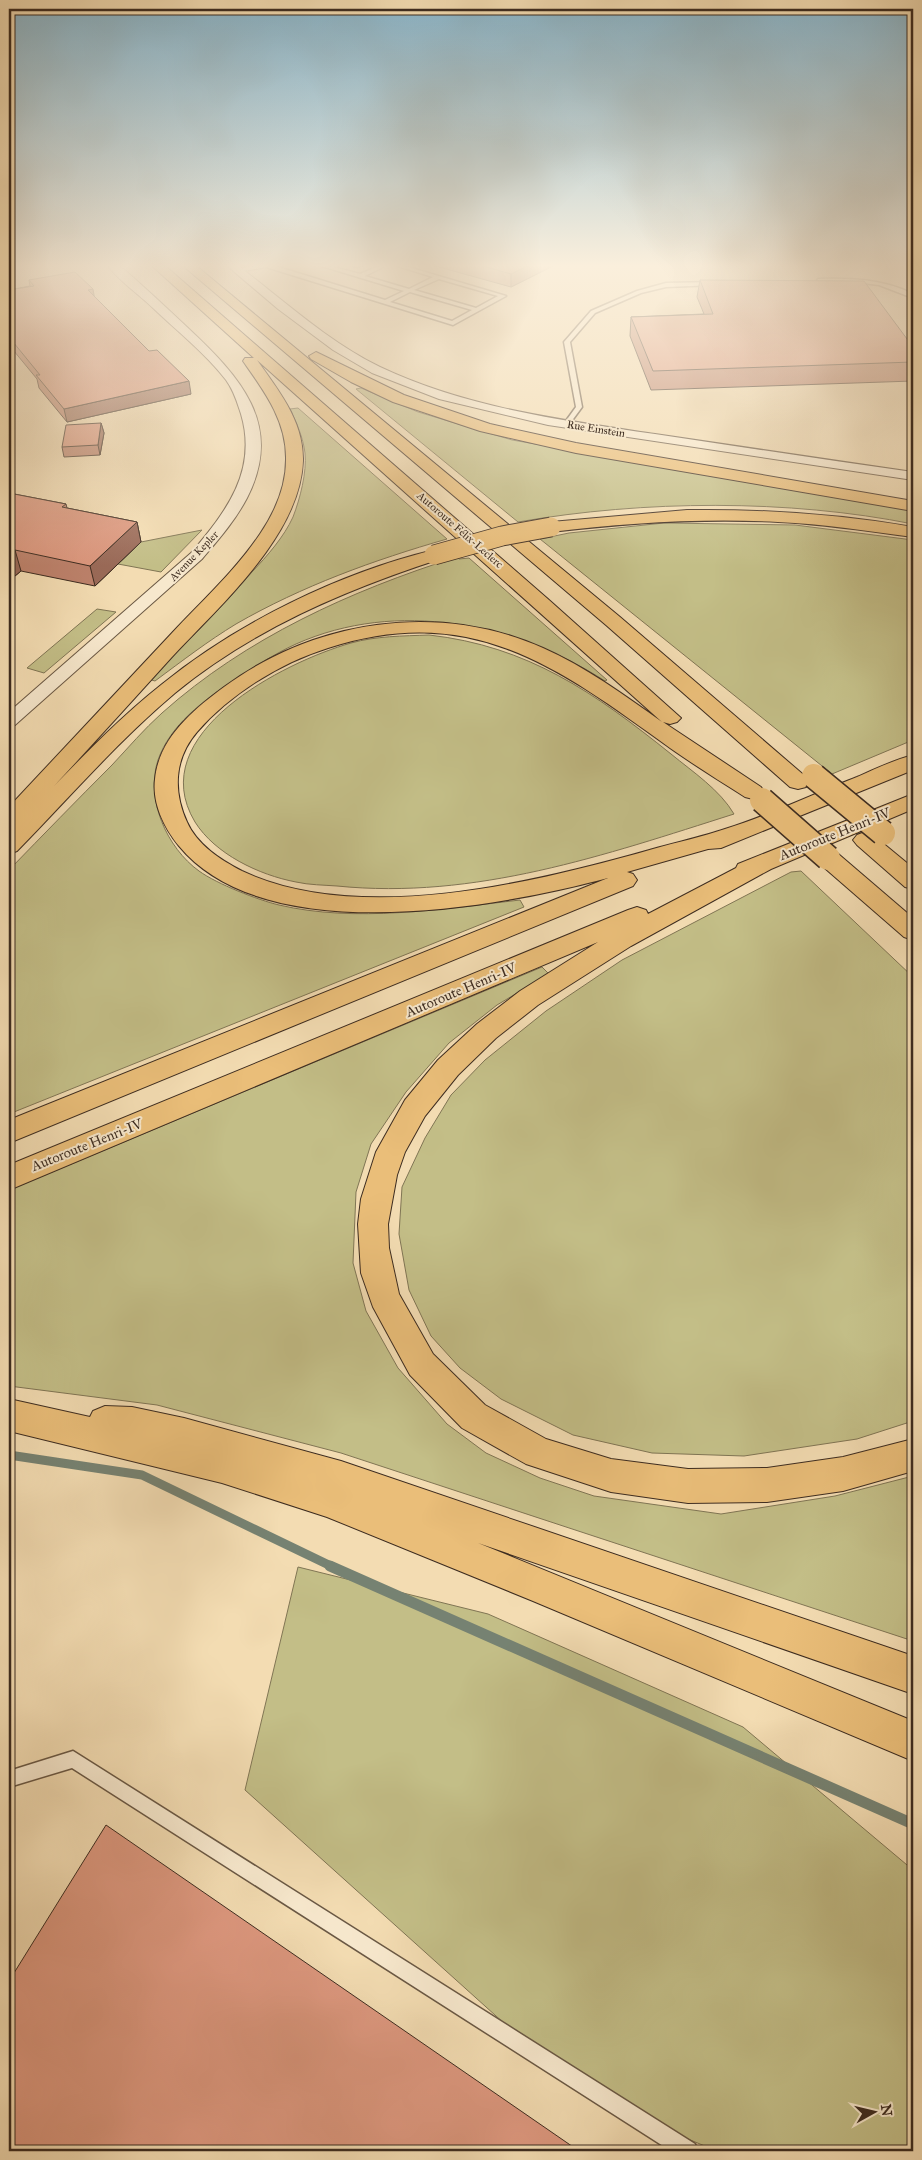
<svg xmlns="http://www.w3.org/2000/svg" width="922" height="2160" font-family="'IM FELL Great Primer',serif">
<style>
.green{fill:#c3be87;stroke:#807554}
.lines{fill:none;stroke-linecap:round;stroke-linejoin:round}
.stream-far1{stroke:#768272;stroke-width:9}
.stream{stroke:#768272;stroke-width:11}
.lane-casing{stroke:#6a5844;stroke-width:3}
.street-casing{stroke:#6a5844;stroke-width:2}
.highway-casing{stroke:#3d2c20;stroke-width:2}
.lane{fill:#f7e8cd;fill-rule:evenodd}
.street{fill:#f7e8cd;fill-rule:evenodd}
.highway{fill:#eabe79;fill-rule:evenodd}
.highway-bridge-far1-casing{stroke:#3d2c20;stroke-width:21;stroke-linecap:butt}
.highway-bridge-casing{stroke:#3d2c20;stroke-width:27;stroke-linecap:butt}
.highway-bridge-far1{stroke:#eabe79;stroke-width:19}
.highway-bridge{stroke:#eabe79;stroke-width:24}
.wall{fill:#bd826c;stroke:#3d2c20}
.shaded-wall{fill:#9a6a58;stroke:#3d2c20}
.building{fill:#dc977e;stroke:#3d2c20}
.labels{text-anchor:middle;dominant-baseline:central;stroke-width:4;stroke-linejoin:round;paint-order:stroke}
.far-street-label{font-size:11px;fill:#3d2c20;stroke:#f7e8cd}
.street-label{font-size:14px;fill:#3d2c20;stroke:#f7e8cd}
</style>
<rect width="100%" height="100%" fill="#f3dcb2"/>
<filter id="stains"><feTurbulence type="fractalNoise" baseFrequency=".004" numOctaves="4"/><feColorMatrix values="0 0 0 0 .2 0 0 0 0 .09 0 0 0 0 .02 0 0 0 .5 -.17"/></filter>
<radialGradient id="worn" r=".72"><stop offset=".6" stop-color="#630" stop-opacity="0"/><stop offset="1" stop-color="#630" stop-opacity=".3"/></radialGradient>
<path class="green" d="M361,388L418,412L512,440L913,509V524C788,499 644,500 518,522L356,389Z
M298,408L447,539C374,560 302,586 236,624C208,641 182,661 155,681L148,679C184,645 220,610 252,572C267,556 284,537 293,517C300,499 307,472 305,453C303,437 297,424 290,409Z
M664,523L795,525L913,540V740L832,774L540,539L569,533Z
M202,530L161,572L118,564L141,542Z
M457,557L459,559L469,558L607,680L605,681C515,623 397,599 296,644C274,654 253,668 233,681C204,700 170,725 158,760C145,799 167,848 199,871C217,884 258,900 279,905C355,923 443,909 520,900L524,907L9,1114V870C43,835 77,800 112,765C128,748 144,729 162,713C246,638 350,591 457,557Z
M97,609L116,612L44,673L27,668Z
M429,635C528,646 595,693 671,754C693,772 720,790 734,814C605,855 475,900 337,886C324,885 309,885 296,882C259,875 215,854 195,822C142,734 284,662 351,643C376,636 403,636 429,635Z
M801,871L913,977V1421L857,1439L744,1456L652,1453L573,1435L501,1399L460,1368L431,1336L409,1290L399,1234L402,1187L425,1138L451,1095L485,1060L546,1011L622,960L791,872Z
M542,967L549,974L497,1005L449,1043L406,1092L371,1144L356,1192L353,1263L366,1311L398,1368L447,1424L486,1453L540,1478L594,1496L721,1514L835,1496L913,1476V1641L341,1453L157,1405L9,1386V1190Z
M298,1567L488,1614L743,1727L913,1870V2151H717L586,2097L245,1790Z"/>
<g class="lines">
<path class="stream-far1" d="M9,1455L142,1475L333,1567"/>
<path class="stream" d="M330,1566L913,1824"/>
<g class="lane-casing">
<path id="lane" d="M265,264H273L272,265L385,300L404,291L315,264H322L360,274L384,264H389L365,276L409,289L433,277L391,264H398L506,296L453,325L266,267L237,272L234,270ZM439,279L498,296L476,308L414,290ZM410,292L472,310L452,321L390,302Z
M818,279C851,278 883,279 913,294V298L879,285L854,282H816Z
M714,282L716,285L666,287L641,293L595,313L570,342L582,407L568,426H564L563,425L576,407L564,342L591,311L637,291L666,283Z
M73,1751L695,2144L697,2151H671L72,1768L9,1787V1771Z"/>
</g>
<g class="street-casing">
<path id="street" d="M107,264H118C142,285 165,306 188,328C239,376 285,424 247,498C235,521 218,540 202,559L15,725L9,726V712L191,553C226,512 258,471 241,414C237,402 234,391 226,380C205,353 177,331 153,308C141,296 114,277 107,264Z
M225,264H236C283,300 327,341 380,367C466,408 562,420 655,434C741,447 827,460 913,472V480L548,425L439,399L372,373L333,350L278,309Z"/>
</g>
<g class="highway-casing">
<path id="highway" d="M150,264H163L549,600L681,718L677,722L670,724L663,722L761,787L764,792L761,797L753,799L745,797C720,781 694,765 670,748C559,668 472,601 328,648C280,663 230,694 197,732C174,759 173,791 187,822C197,845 221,860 242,871C359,926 534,883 653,849C677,842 702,837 725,829C770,815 813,794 857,777C875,769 894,760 913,755V770L721,848L708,849L627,872L633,874L637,880L633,886L9,1143V1120L608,878C495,908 265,950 179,846C164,828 152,803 155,779C159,738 193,710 224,687C315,620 438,601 543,648C586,667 624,695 662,722L257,360C278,390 304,421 303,461C300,536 219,606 171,658C132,701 93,744 54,786C88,751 122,716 161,685C237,623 339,573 434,550L440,551L443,555L440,559C345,590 253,629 175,693C118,741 69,798 17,851L9,854V832L14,827L9,828V807C63,749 118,691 172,633C202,601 236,570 260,534C275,512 286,486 286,460C287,421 264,391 243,361L245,358H254Z
M181,264H194L620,617L806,777L809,782L806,787L798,789L790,787L606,625Z
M316,352L404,395L490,424L576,443L913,501V511L576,453L480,431L393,402L351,382L311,359L309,356Z
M687,510C763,509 838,514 913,527V537C868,531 823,524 778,522C702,518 626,523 551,532L545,531L542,527L545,523L551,522Z
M913,794V809L771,869L631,946L538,1005L496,1038L458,1075L425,1116L405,1152L397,1175L388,1224L389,1248L399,1294L433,1354L485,1405L546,1439L611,1459L688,1469L767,1468L843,1457L913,1439V1471L843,1491L767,1502L688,1503L611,1492L526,1464L462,1428L410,1375L373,1307L361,1273L358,1224L361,1199L376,1152L405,1100L438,1060L477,1024L520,991L598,942L9,1190V1165L628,910L637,907L646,910L648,914L736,868L738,864Z
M865,832L873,835L913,868V889L905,887L857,845L853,840L857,835Z
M828,850L836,852L913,918V940L904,937L820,864L816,858L820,852Z
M9,1399L90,1417L93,1411L105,1406L132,1407L184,1418L341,1461L913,1656V1694L478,1543L913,1721V1761L533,1601L327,1517L222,1483L9,1431Z"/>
</g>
<use href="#lane" class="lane"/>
<use href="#street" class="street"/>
<use href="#highway" class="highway"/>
<g class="highway-bridge-far1-casing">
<path id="highway-bridge-far1" d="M434,555L502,536L551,527"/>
</g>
<g class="highway-bridge-casing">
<path id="highway-bridge" d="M814,776L883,833
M762,800L828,858"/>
</g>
<use href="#highway-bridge-far1" class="highway-bridge-far1"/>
<use href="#highway-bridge" class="highway-bridge"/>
</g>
<path class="wall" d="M342,264H367L357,268Z
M428,264H557L511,287Z
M29,280L94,296L191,394L67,422L39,388L37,379L9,345V290L30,286Z
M700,280L913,347V381L651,390L630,336L631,317L704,314L697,297Z
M101,423L104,433L100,455L64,457L62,447Z
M9,493L66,504L67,508L137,522L141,542L95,586L21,571L9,581Z"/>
<path class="shaded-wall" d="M357,264H367L357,268Z
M531,264H557L511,287V274Z
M93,289L95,301L88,290Z
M189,381L191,394L67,422L64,409Z
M101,423L104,433L100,455L98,445Z
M137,522L141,542L95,586L90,566Z
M15,550L21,571L9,581V556Z"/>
<path class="building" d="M476,264H531L511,274Z
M75,272L93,289L88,290L149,351L157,350L189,381L64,409L36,375H40L9,337V290L34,286L29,280Z
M700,280L864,281L913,347V362L653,371L631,317L713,314Z
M101,423L98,445L62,447L66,425Z
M9,493L66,504L62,507L137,522L90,566L15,550L9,556Z
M106,1825L579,2151H9V1981Z"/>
<linearGradient id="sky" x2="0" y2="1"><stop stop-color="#89b7ce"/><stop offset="0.47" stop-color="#faefdc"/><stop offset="1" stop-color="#faefdc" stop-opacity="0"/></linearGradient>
<rect width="922" height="566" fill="url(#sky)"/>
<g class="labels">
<g class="far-street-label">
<text transform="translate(596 429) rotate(9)">Rue Einstein</text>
<text transform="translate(460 530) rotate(41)">Autoroute Félix-Leclerc</text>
<text transform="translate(194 556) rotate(-46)">Avenue Kepler</text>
</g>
<g class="street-label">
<text transform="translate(835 834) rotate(-22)">Autoroute Henri-IV</text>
<text transform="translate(461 990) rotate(-23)">Autoroute Henri-IV</text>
<text transform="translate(87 1145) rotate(-22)">Autoroute Henri-IV</text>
</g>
</g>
<rect width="922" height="2160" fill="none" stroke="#f3dcb2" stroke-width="30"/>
<rect x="10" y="10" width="902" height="2140" fill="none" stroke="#3d2c20" stroke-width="2.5"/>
<rect x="15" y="15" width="892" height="2130" fill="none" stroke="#3d2c20"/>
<g transform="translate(874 2112) rotate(82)" stroke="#f7e8cd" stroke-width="4" paint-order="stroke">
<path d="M0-4L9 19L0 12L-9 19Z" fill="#3d2c20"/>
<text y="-8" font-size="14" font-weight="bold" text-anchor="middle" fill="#3d2c20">N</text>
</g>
<rect width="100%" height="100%" filter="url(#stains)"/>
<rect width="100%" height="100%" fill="url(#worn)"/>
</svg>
